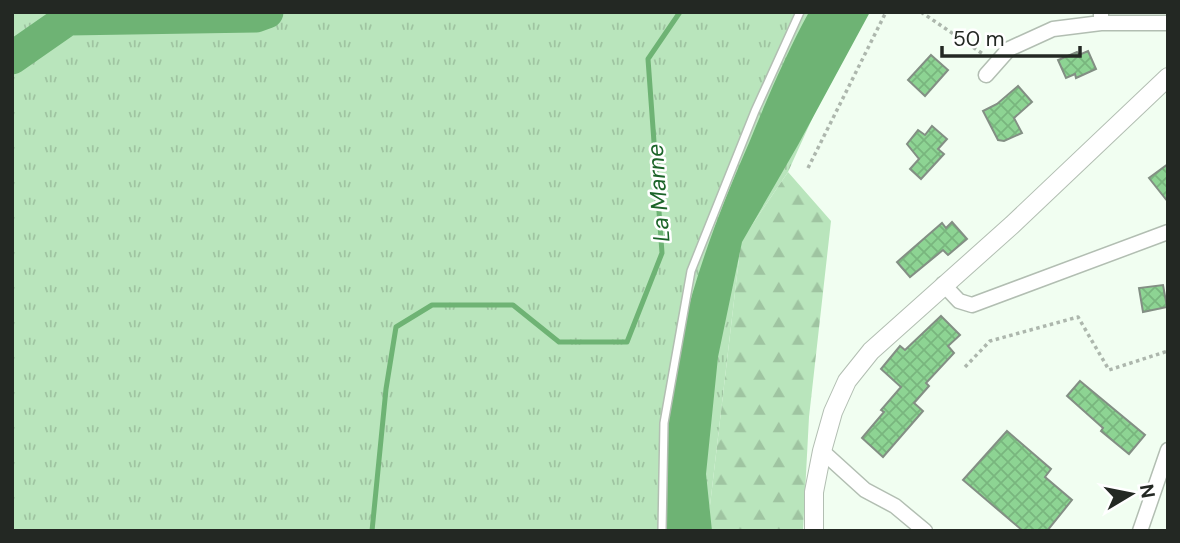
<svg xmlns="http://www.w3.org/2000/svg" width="1180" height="543" font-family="'DM Sans',sans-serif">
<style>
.grass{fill:url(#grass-tufts)}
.forest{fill:url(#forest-firs)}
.water{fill:#6eb374}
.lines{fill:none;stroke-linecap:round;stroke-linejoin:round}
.stream{stroke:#6eb374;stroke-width:5}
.river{stroke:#6eb374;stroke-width:33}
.building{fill:url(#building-cross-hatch);stroke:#838f84;stroke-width:2}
.service-casing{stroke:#b2beb2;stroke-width:10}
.minor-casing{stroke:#b2beb2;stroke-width:17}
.tertiary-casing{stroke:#b2beb2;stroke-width:20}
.path{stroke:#adb7ad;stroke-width:3.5;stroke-dasharray:3.5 3.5;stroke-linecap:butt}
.service{stroke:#fff;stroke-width:7}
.minor{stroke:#fff;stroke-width:14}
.tertiary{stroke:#fff;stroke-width:18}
.labels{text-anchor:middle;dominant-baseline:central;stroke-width:5;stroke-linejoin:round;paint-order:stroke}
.water-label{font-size:23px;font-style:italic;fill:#1c6429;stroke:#fff}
</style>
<defs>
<pattern id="grass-tufts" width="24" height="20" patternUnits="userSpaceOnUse" patternTransform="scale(1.75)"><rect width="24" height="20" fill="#b9e5bc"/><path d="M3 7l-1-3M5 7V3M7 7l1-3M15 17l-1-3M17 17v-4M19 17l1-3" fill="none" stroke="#9fc4a1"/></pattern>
<pattern id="forest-firs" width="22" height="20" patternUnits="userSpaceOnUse" patternTransform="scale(1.75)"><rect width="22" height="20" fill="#b9e5bc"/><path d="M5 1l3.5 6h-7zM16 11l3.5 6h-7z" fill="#9fc4a1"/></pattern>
<pattern id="building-cross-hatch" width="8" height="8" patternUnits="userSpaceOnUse" patternTransform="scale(1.75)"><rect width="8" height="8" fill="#8dd493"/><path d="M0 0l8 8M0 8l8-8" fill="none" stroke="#79b67e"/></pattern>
</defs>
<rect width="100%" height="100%" fill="#f1fef1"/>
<path class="grass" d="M12,12H864L851,33L788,172L741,241L707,531H12Z"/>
<path class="forest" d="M788,172L831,221L809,417L803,531H707L741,241Z"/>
<path class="water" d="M809,12H870L798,145L742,242L718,357L706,474L712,531H667C666,492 665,452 669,413C677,321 712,227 749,143C767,99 786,54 809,12Z"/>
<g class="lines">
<path class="stream" d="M61,12L68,19
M372,531L386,389L396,327L432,305H513L559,342H627L662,253L648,59L680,12"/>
<path class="river" d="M12,58L68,19L256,16L267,12"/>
</g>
<path class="building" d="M1088,51L1096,69L1076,78L1075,74L1066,78L1058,60L1077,52L1079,55Z
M931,55L948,70L925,96L908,80Z
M1018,86L1032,102L1014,118L1022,133L1004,141L998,140L983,111L997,104Z
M932,126L947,139L938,149L944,154L921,179L910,169L919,159L907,144L918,130L925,135Z
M1168,164V202L1149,178Z
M952,222L967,239L948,255L943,250L910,277L897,262L942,223L946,228Z
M1163,285L1167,307L1143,312L1139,288Z
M941,316L960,335L948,346L954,353L926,383L929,386L914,403L923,411L883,457L862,438L884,412L881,410L901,387L881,369L900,346L905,350Z
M1080,381L1145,435L1129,454L1101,431L1103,428L1067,396Z
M1007,431L1051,469L1045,477L1072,500L1047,531H1023L963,480Z"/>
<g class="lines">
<g class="service-casing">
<path id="service" d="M662,531L664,423L691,271L755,111L800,12"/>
</g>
<g class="minor-casing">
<path id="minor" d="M1101,23H1168
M986,75L1009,49L1053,29L1101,23V12
M943,284L959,301L972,305L1168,232
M822,451L865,490L895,506L925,531
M1140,531L1168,450"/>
</g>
<g class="tertiary-casing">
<path id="tertiary" d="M814,531V492L822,451L833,412L847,381L871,351L1012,225L1168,77"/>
</g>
<path class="path" d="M921,12L983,54
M808,168L886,12
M965,367L990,341L1078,317L1109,370L1168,351"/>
<use href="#service" class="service"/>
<use href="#minor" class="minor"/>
<use href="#tertiary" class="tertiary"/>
</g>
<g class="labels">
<g class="water-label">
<text transform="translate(658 193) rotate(-94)">La Marne</text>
</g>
</g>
<rect width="1180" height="543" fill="none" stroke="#232823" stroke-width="28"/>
<g transform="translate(1131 494) rotate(80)" stroke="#ffffff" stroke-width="5" paint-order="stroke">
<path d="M0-5L12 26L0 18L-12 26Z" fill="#232823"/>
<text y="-10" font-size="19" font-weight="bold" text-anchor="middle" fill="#232823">N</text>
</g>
<path d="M942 46v10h138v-10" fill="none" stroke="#232823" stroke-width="3.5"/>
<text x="953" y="46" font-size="21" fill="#232823" stroke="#ffffff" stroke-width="5" paint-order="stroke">50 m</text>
</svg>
